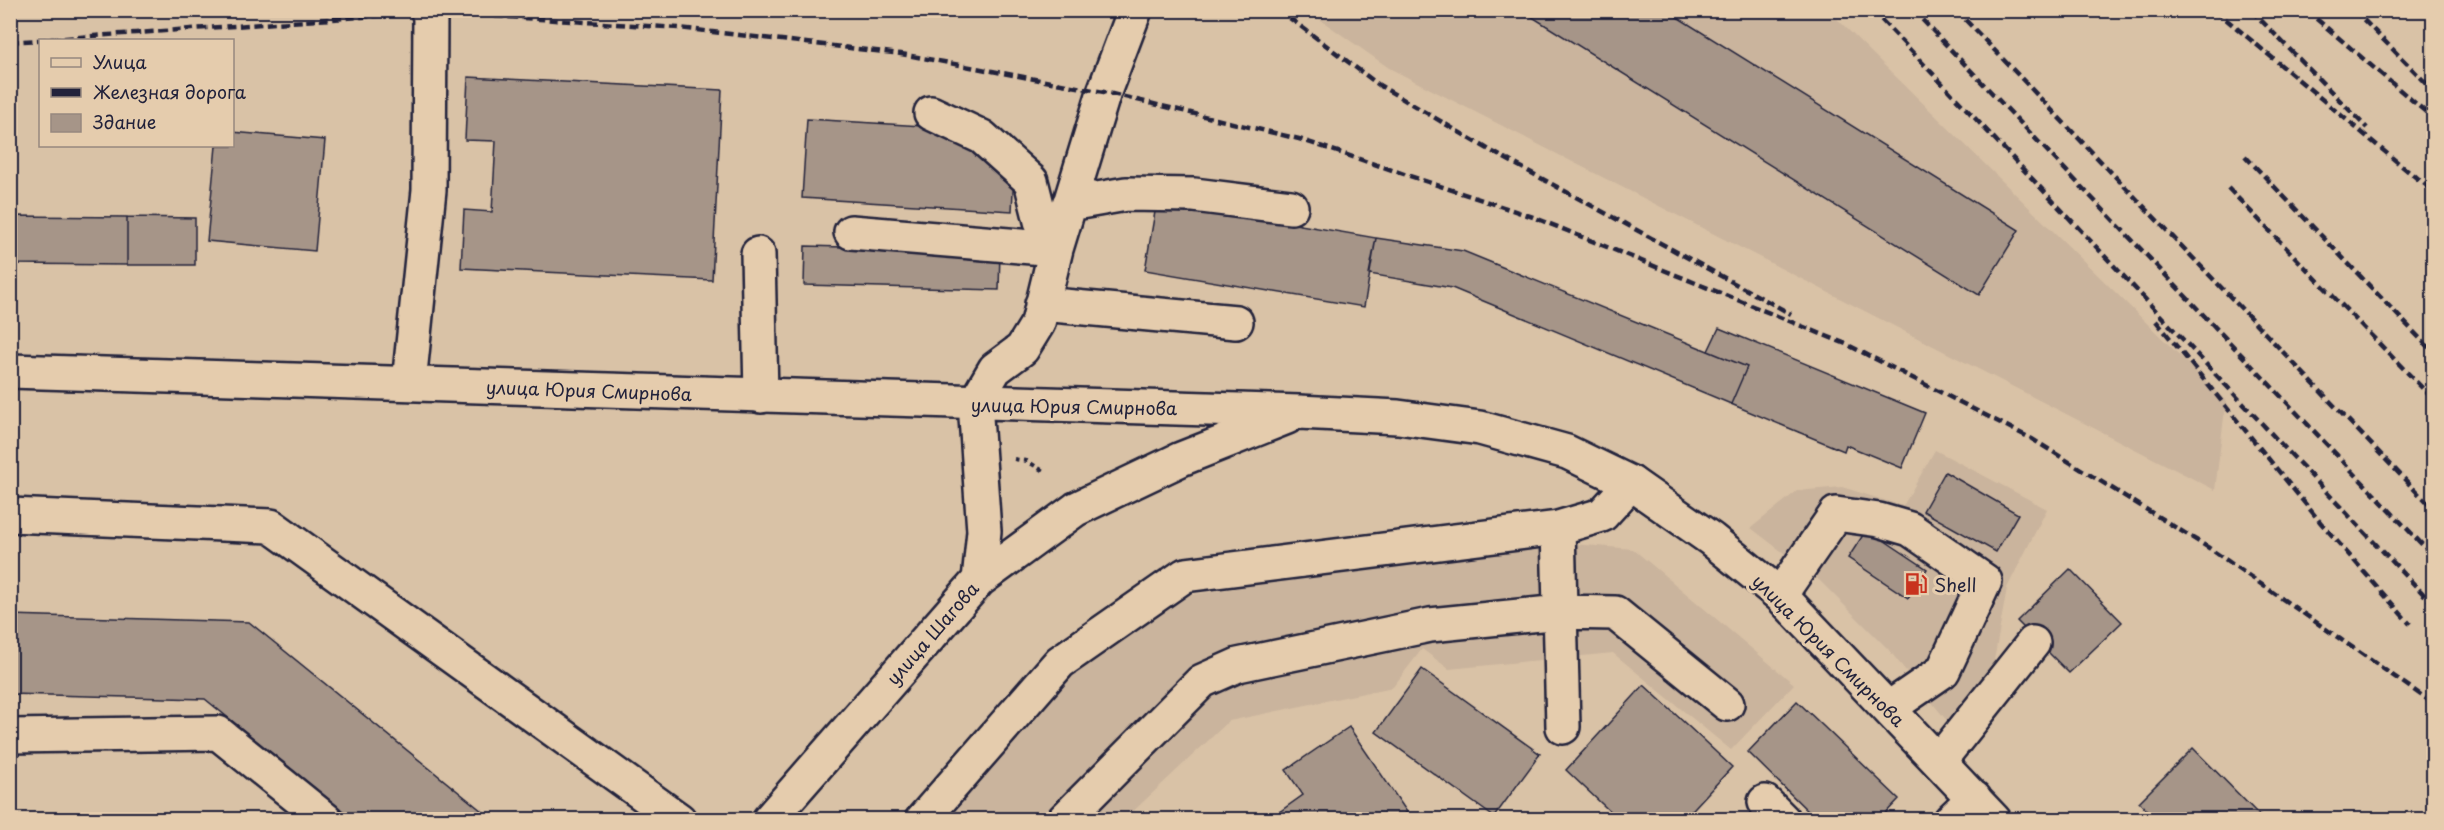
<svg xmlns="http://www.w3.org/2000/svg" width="2444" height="830" font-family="'Playpen Sans',sans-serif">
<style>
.built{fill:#cab49d}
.building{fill:#a69588;stroke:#22223b;stroke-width:1.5}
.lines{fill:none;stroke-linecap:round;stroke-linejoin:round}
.minor-casing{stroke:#22223b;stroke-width:38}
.major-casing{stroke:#22223b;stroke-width:38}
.path{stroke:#22223b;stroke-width:4;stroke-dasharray:4.5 4.5;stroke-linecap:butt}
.minor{stroke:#e5ccad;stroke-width:33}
.major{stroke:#e5ccad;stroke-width:33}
.rail{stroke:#22223b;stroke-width:4.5;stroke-dasharray:9 4.5;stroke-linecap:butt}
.labels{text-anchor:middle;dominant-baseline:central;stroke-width:6;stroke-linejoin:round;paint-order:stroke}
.street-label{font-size:18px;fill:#22223b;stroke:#e5ccad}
.poi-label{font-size:18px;fill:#22223b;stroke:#e5ccad;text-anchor:start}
</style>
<rect width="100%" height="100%" fill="#d9c2a6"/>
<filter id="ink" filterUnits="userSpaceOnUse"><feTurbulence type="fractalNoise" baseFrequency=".0167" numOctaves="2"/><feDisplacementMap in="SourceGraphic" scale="12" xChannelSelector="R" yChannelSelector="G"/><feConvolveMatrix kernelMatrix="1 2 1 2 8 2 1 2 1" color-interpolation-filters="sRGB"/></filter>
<g filter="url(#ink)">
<path class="built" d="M1308,11H1829L2226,401L2215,490L1389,68Z
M1935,450L2047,509L2007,588L1990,683L1948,722L1888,649L1818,579L1751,528L1797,491L1842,487L1903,506Z
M1537,541L1633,549L1794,684L1731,750L1613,653L1449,669L1422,649L1393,687L1229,721L1125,819L937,820L1058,679L1184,596Z"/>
<path class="building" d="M1521,10H1666L2019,230L1979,295Z
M468,77L722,90L712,280L461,268L464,210L492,212L496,141L465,140Z
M807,119L939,127L1014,172L1012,211L802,198Z
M232,132L325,140L315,251L207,241L216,146H232Z
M1157,200L1376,238L1364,307L1145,270Z
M10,216L127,217V265L10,264Z
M127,217L195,218V265H127Z
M1376,238L1463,251L1747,367L1731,404L1452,288L1369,274Z
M805,246L1000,251L999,290L804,285Z
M1719,328L1925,413L1902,468L1846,445L1844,451L1731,404L1747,367L1708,351Z
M1945,472L2018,514L1996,552L1923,511Z
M1867,529L1927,569L1908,598L1848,558Z
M2070,569L2122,622L2069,673L2017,621Z
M10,615L249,622L493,820H354L205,699L10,694Z
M1422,669L1540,754L1494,817L1376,732Z
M1644,685L1732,767L1683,820H1619L1566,770Z
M1797,701L1899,799L1879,820H1817L1748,752Z
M1349,727L1407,812L1397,820H1268L1303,795L1286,770Z
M2193,748L2264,820H2156L2139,802Z"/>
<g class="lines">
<g class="minor-casing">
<path id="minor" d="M931,113L982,137L1031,181L1041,221L1056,249
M1069,204L1126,194L1194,195L1291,207
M851,232L1056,249
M758,254L761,396
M1042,304L1236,322
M409,383L429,190L430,12L427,10
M975,403L995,369L1022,349L1038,323L1056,249L1104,92L1135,10
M10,515L271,526L679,820
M1558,528L1563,727
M1780,595L1836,514L1879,520L1910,529L1985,581L1943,671L1889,708
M10,736L218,733L326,820
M1939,761L2033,643
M1765,802L1783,820
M922,820L1060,662L1185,575L1558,528L1602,515L1631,483
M1064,820L1202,681L1238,665L1430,625L1560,612L1615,613L1727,704
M1951,820L1974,798"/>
</g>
<g class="major-casing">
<path id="major" d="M10,371L1299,412L1398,417L1480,428L1567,452L1631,483L1711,539L1780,595L1994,820
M975,403L984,531L979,580
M769,820L979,580L1076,509L1181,459L1287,417"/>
</g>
<path class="path" d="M1014,459L1027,461L1045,472"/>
<use href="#minor" class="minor"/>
<use href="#major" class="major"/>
<path class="rail" d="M1279,10L1379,85L1493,152L1791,314
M1872,10C2061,207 2245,408 2434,605
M1913,10L2434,557
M1956,10L2434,510
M2215,10L2420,181
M2251,10L2367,128
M2306,10L2434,119
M2354,10L2434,91
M10,42L430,12L679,28L901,54L1104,92L1299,139L1533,217L1846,344L2032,439L2209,548L2434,704
M2245,156L2434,353
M2413,174L2434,192
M2228,188L2434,400
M2156,321L2321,523L2410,624"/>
</g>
</g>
<defs>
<g id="fuel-bare" transform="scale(1.8)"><path d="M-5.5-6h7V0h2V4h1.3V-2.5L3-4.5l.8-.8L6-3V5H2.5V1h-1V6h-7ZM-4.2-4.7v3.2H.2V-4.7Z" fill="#c8321e" stroke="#e5ccad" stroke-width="2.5" paint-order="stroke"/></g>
</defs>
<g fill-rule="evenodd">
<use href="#fuel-bare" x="1916" y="584"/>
</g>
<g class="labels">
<g class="street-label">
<text transform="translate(589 390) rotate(2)">улица Юрия Смирнова</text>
<text transform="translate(1074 406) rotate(1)">улица Юрия Смирнова</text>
<text transform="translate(932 633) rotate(-49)">улица Шагова</text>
<text transform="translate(1829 650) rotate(45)">улица Юрия Смирнова</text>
</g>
<g class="poi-label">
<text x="1934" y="584">Shell</text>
</g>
</g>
<rect width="2444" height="830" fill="none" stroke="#e5ccad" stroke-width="36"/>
<rect x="18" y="18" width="2408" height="794" fill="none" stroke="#22223b" stroke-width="2" filter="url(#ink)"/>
<rect x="39" y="39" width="195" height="108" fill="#e5ccad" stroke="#97887f" stroke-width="1.5"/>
<rect x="51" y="58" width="30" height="9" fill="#e5ccad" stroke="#97887f" stroke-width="1.5"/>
<text x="93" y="69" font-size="18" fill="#22223b">Улица</text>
<rect x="51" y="88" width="30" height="9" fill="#22223b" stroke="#97887f" stroke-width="1.5"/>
<text x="93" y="99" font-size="18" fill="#22223b">Железная дорога</text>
<rect x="51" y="114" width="30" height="18" fill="#a69588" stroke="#97887f" stroke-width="1.5"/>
<text x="93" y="129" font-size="18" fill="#22223b">Здание</text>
</svg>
